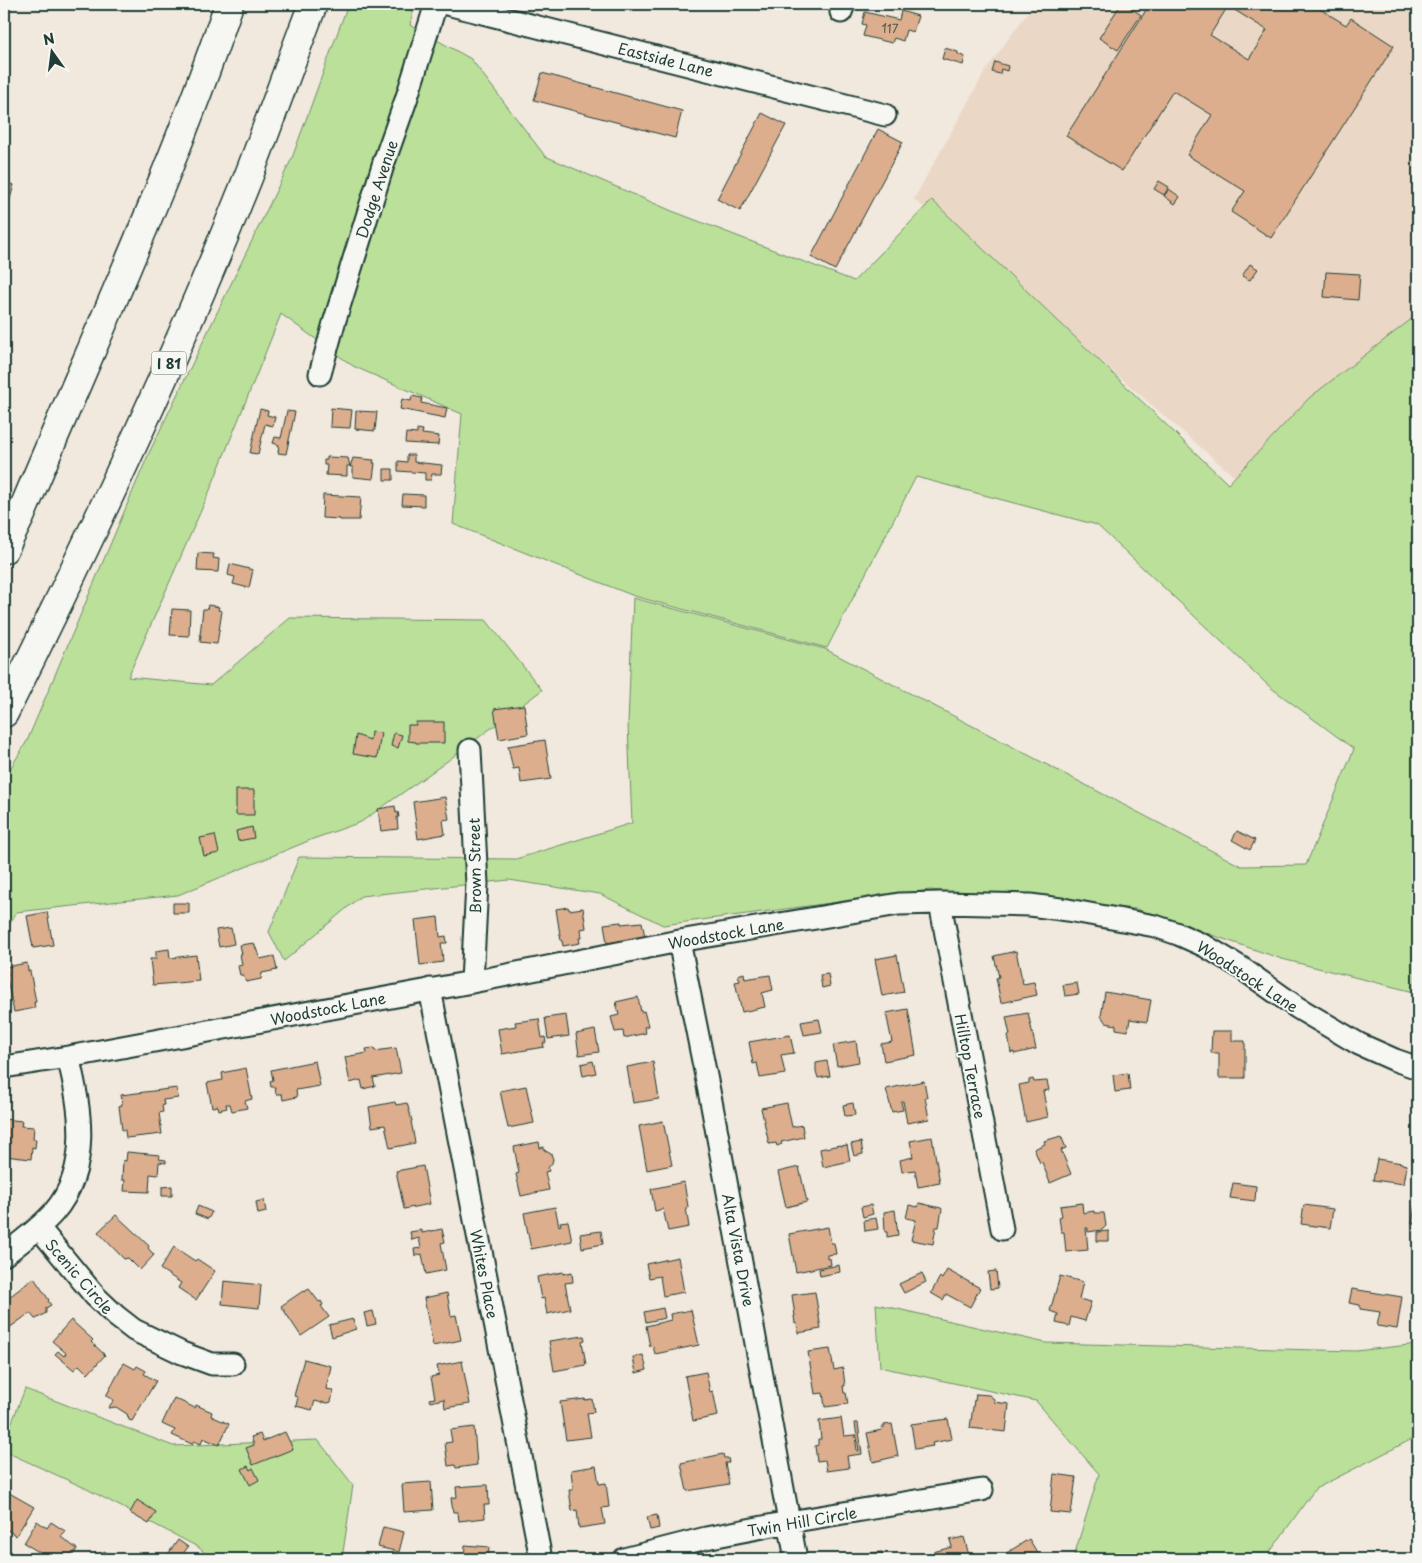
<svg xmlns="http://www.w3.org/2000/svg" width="1422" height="1563" font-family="'Playpen Sans',sans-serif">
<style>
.built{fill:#ebd7c6}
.green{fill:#bbe09a;stroke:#6d8e67}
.building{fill:#dcae8d;stroke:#1f3d34;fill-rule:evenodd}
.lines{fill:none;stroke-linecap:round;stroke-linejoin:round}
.minor-casing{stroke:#1f3d34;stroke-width:25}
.highway-casing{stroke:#1f3d34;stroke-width:31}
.minor{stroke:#f6f6f2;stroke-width:21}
.highway{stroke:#f6f6f2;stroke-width:28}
.labels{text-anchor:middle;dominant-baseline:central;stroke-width:4;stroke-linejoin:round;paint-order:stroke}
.number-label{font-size:12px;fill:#4e594a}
.shield{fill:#f6f6f2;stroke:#60746d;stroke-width:1}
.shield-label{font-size:14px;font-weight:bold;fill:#1f3d34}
.street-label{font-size:15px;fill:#1f3d34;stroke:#f6f6f2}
</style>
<rect width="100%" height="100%" fill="#f1e8de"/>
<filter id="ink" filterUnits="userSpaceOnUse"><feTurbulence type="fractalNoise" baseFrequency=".02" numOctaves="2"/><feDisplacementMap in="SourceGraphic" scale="10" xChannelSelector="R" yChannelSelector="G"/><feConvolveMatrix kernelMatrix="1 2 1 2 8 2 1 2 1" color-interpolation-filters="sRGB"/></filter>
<g filter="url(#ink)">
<path class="built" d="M1034,4H1418V585L1325,555L914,199L986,70Z"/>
<path class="green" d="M348,4H415L410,25L471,59L545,156L672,211L854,281L932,200L1228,484L1309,398L1418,314V993L1282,959L1136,909L930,890L663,925L600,894L509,880L361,896L284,961L269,932L299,857L516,859L632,823L628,724L633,598L825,649L1241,866L1306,865L1354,749L1270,687L1097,525L916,477L827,648L634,596L453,524L462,414L353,366L281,314L210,490L128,677L211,685L290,618L486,620L542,690L442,765L361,822L313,839L178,895L16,912L4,935V779L27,741L149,453L292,158Z
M876,1304L1046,1343L1356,1351L1418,1344V1436L1315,1489L1265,1559H1073L1099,1474L1036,1401L880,1367Z
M25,1389L173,1446L318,1440L353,1485L342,1559H212L198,1547L85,1488L4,1451V1442Z"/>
<path class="building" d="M785,4H803L801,10L785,5Z
M1121,4H1125L1141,15L1118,50L1099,38Z
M1150,4H1312L1346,25L1351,18L1394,46L1271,238L1231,212L1245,191L1187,155L1212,115L1173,91L1122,171L1066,136ZM1228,6L1267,30L1249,59L1210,35Z
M901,11L918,16L913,32L906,30L903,41L894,38L892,43L863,36L866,25L862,24L865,12L899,20Z
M945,48L958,52V54L965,57L963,65L942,59Z
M995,62L1008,66L1007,71L1001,69L1000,74L992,72Z
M542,73L682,111L675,138L534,100Z
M762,113L786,125L740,211L717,199Z
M878,129L903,142L835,270L811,257Z
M1159,181L1169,187L1164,195L1154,189Z
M4,182L14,185L5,216H4Z
M1169,189L1180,197L1175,204L1164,196Z
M1250,264L1258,269L1250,280L1242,276Z
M1326,272L1360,274L1358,300L1324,297Z
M412,396L422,398L421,403L447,408L445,418L400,409L402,399L411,401Z
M331,408L352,410L350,428L330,427Z
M260,409L268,411L267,415L275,417L273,426L265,424L258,454L250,453Z
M287,411L295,412L286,454L278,453L279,445L273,443L275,437L281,438Z
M356,411L377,412L375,431L355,429Z
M417,429L423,430L422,434L439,436L438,445L405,443L406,433L417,434Z
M407,455H414V462L442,465L441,474H432L431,480H425V473L398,471V461L407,462Z
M327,457L348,458L350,466H347V476L326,475L327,465H324V460H327Z
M353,458L374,460L373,463H375L373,479L353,477V467H350Z
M384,469H393V480H384Z
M403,494L424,495V506L402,505Z
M323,495L361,497L359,520H340V519L322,518Z
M198,553L214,554L213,558L219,559L218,572L197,571Z
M230,564L253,570L249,588L233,584L235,577L228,575Z
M208,605L219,607L218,610L222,611L217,644L200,642L201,635H200L203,609H207Z
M172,609L190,610L189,636L170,635Z
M524,705L528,734L499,739L494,709Z
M416,722H444V743H416V742L408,741V725H416Z
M371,732L381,733L377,758L353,754L356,735L370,740Z
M394,733L402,735L398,748L391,746Z
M545,740L551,779L521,783L519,768L513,769L508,746Z
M236,790H254V815H236Z
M445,797L449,819L443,820L445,834L418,839L413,802Z
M395,806L396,813L398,812L399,817H397L398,829L381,831L378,809Z
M252,827L254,838L238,841L236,831Z
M1237,831L1255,840L1250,850L1232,840Z
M215,835L219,853L204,856L200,838Z
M173,903H189V913H173Z
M568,907L569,910L583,908L586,928L581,929L582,938H579L580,943L563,946L562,941H561L556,909Z
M47,912L53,945L33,948L27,916Z
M438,917L440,937L446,936L447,943H441L443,962L420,965L415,920Z
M621,922V924L642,922L645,937L607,943L604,924Z
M231,928L234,944L219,947L216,930Z
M254,943L260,959L274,956L277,970L262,973L261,979L246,982L243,975H240L238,966L242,965L240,954H242L240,945Z
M169,949L170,958L196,955L199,981L153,985L150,959H156V951Z
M1016,951L1023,984L1034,982L1037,995L1001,1003L996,978L999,977L994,956Z
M897,955L904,992L882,996L875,959Z
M27,963L28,971H30L36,1002H34L35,1008L14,1012L6,975H8L6,967Z
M744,973L745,979L770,975L773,990L762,993L765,1007L742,1012L735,982L740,981L738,975Z
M828,974L830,986L822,988L820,975Z
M1077,983L1079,994L1065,996L1063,985Z
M1105,992L1151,1000L1147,1022L1130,1019L1128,1031L1116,1029V1025L1106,1023L1101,1016Z
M638,997L641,1012L644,1011L648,1026L644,1027L646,1033L624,1038L623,1031L615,1032L611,1017L619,1015L616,1002Z
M908,1009L916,1055L884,1061L881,1044L892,1042L886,1013Z
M1028,1013L1036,1049L1014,1054V1052L1011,1053L1008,1035H1010L1006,1017Z
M566,1015L569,1036L548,1039L545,1018Z
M539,1019L542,1038L545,1037L546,1043H543L544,1047L502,1054L498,1029L516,1026L515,1022Z
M819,1019L822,1032L804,1035L801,1022Z
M595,1030L599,1052L579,1055L576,1034Z
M1212,1031H1232V1041H1245V1078H1219V1053H1211Z
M790,1035L794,1053L781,1055L785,1074L760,1078L757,1063L753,1064L749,1042Z
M856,1041L859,1062L837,1066L833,1045Z
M374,1048L375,1051L396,1048L401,1073L373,1078L375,1086L363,1089L361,1080L350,1083L345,1057L367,1053L366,1049Z
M315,1061L320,1086L296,1090L297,1097L283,1100L282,1094H276L275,1087H271L270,1081L273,1080L271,1070Z
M593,1061L596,1073L583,1076L581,1064Z
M827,1061L830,1076L818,1078L816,1071V1063Z
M653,1062L659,1099L633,1103L627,1067Z
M246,1068L252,1099L245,1101L247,1108L232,1111L230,1104H226L227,1108L219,1110L218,1106L212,1107L207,1083L223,1080L222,1073Z
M1128,1073L1130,1090L1115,1092L1113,1075Z
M1033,1079L1034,1082L1047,1081L1049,1090L1043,1091L1048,1117L1026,1122L1019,1085L1029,1083V1080Z
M924,1081L927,1097H925L929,1119L907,1123L903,1101L901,1102L903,1110L892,1112L886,1089Z
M526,1086L534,1123L508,1128L500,1091Z
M177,1088L178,1098L163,1100L164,1105H162L163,1112L159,1113L162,1134L126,1138L125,1130H122L119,1106L122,1105L121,1095Z
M395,1102L396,1105L407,1103L412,1121H411L415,1143L390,1148L385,1125L372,1127L369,1107Z
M787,1103L792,1127L802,1125L804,1137L781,1142L782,1144L777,1146L776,1143L769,1144L761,1108Z
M853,1103L855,1115L845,1116L843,1105Z
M4,1119L22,1121L21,1126L34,1127L33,1139H36L35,1148L32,1147L31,1159L4,1156Z
M663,1121L672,1165L647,1170L639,1126Z
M1061,1136L1066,1148L1061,1150L1071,1174L1050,1183L1042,1162L1040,1163L1034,1149L1045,1144L1044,1141Z
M932,1137L940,1183L918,1187L915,1170L902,1172L900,1160L913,1157L910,1141Z
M539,1142L540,1148L544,1147V1150L551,1154L553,1159L552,1163L548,1168L549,1171L545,1172L549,1190L521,1196L516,1174L519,1173L514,1147Z
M861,1142L863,1154L854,1156L851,1144Z
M840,1145L841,1146L847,1145L850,1161L823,1167L820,1149Z
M127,1152L160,1155L159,1159L166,1160V1163L159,1162L158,1175L150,1174L149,1192L124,1191L125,1180H122L123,1160L126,1161Z
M1377,1159L1402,1163V1164L1407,1165L1404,1184L1373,1180Z
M423,1166L430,1204L404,1209L396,1171Z
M799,1167L807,1202L786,1207L778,1172Z
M684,1182L688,1207L686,1208L689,1227L668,1231L663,1209L655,1211L651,1189Z
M1233,1183L1256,1186L1255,1201L1230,1198Z
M172,1186V1196H162V1187Z
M264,1200L266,1212L258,1214L256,1202Z
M919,1203L941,1208L942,1209L939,1227H936L933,1244L911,1240L916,1220L906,1218L909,1205L918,1207Z
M1082,1203L1083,1213L1094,1211V1213H1104L1106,1226L1102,1230L1088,1232V1228H1086L1088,1250L1066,1252L1064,1232H1061L1059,1217L1062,1216L1060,1206Z
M871,1205L873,1214L863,1217L861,1207Z
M1304,1205L1333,1209L1330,1228L1301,1224Z
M198,1206L212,1212L208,1219L195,1214Z
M1415,1206L1418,1207V1224L1412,1223Z
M555,1207L559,1226L561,1225L560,1222L568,1221L572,1241L531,1249L524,1213Z
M895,1210L898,1235L887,1237V1232H885L884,1212Z
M116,1215L149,1246L148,1248L154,1255L140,1270L128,1258L124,1259L98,1232Z
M876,1218L878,1229L865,1231L864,1220Z
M828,1227L831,1243H834L836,1254L827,1255V1259L830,1258L831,1265L796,1272L789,1234Z
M442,1229L445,1242L441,1243L446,1270L426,1274L422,1254L415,1256L414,1249L421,1248L419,1238L412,1240L410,1232L422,1230V1233Z
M601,1231L603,1244L582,1248L580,1234Z
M1109,1231V1241H1097V1232Z
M174,1247L195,1261L197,1259L215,1271L196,1300L178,1288L181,1283L160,1269Z
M678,1257L684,1292L663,1296L660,1276L649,1278L646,1264Z
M839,1265L840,1272L820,1276L819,1269Z
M947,1270L980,1288L970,1307L946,1294L943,1300L931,1293L940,1277L942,1279Z
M996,1271L998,1288L990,1289L988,1272Z
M563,1272V1274L572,1272L573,1282L565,1283L570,1309L547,1314L544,1298L541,1299L537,1277Z
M922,1273L926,1282L904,1293L899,1284Z
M1060,1276L1083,1282L1079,1299L1091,1302L1085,1321L1071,1317L1069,1326L1056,1323L1058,1314L1050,1311Z
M34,1278L49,1300L48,1301L51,1305L46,1308V1313L36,1319H35L30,1313L9,1328L4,1320V1301Z
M224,1281L261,1285L259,1308L222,1304Z
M309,1289L319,1302L321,1301L323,1305L321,1306L329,1317L301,1336L281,1306L303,1291L304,1292Z
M1352,1289L1402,1297L1397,1329L1377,1326L1380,1312L1360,1309V1305L1349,1303Z
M815,1292L821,1329L798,1333L797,1323L795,1324L794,1316H795L792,1295Z
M447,1293L451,1316L456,1315L461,1340L433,1346L424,1298Z
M663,1308L665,1318L646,1322L644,1312Z
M691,1310L699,1345L655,1354L653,1346L650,1347L646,1326L671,1320L670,1314Z
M373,1311L376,1324L367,1326L364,1313Z
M353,1319L356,1329L332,1337L329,1325Z
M71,1320L93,1340L91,1342L105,1355L88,1374L79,1365L74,1370L55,1354L58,1351L64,1356L66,1353L52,1341Z
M584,1336L585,1340L582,1341L586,1365L554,1371L549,1341Z
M830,1349L834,1370L843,1368L845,1386H843L844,1393H846L848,1404L825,1407L823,1393L815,1394L808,1352Z
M643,1355L647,1370L636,1373L633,1357Z
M304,1359L331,1366L326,1389L332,1390L333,1393L331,1402L328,1403L322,1402V1403L315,1401L312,1410L296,1406L298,1397L294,1396Z
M462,1361L470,1404L445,1408L444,1399L430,1402L429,1399L435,1398L431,1377L439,1375L437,1366Z
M124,1363L135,1369L137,1366L146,1371L144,1374L156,1381L132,1421L129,1420L127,1414L116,1407L108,1408L114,1400L106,1396Z
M706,1372L710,1392L713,1391L718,1416L693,1421L685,1376Z
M976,1394L989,1395L994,1399V1402L1009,1404L1006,1432L970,1428L974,1400L975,1401Z
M174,1398L195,1408L196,1405L212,1412L211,1416L229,1424L219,1445L203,1438L201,1444L194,1441L192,1444L172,1435L175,1430L162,1424Z
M585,1399V1400L592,1399L594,1412L587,1413L591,1437L566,1440L560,1402Z
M841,1418L844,1436L855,1435L857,1451H859L855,1423H858L862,1454L847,1456L849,1468L827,1471L825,1460L817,1461L815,1446L818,1445V1439H821L819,1421Z
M948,1419L952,1439L932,1443L933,1446L915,1449L911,1424Z
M892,1424L898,1456L873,1462L867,1433L882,1430L881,1427H885L884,1425Z
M474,1427L477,1465L456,1468L455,1465L448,1466L445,1443L452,1442L450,1430Z
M285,1432L293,1449L253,1465L246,1448L254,1445L251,1437L260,1434L263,1441Z
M723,1454L724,1458H728L729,1463H725L729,1484L687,1491L681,1463Z
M248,1466L250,1470L253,1468L259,1480L250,1485L242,1469Z
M596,1466L599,1484L606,1483L609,1507L602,1508L605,1524L579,1528L577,1510L572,1511L569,1490H573L571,1470Z
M1054,1474L1076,1477L1071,1514L1050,1512Z
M431,1482L433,1510L404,1512L402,1484Z
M483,1485H488L489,1505H484L485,1518L459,1521L458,1512H453L451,1498L457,1497L456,1487Z
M4,1490L34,1507L16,1536L8,1530L7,1532L4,1530Z
M137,1500L156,1512L149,1524L130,1513Z
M657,1515L659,1528L650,1530L647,1517Z
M37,1521L47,1528L51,1522L65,1531L61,1537L77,1549L70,1559H50L24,1543Z
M383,1527L404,1532L399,1552L378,1547Z
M964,1537L970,1559H935L933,1552L952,1547L950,1540Z
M1029,1539L1040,1557L1036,1559H997Z
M178,1540L188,1547L179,1559H175L168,1554Z
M465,1545L489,1547L488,1559H464Z
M104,1551L117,1559H91L95,1553L101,1556Z
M882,1552L884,1559H858L863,1558L862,1554Z"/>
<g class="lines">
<g class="minor-casing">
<path id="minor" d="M447,4L885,115
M841,12L844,4
M320,374L334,323L384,162L406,100L436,4
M470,750L477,884L472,982
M940,903L1002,1229
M679,941L712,1106L796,1559
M430,989L541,1559
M4,1067L68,1057L472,982L679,941L899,904L940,903L1030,905L1068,910L1155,926L1178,934L1205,946L1240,967L1298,1008L1359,1044L1395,1060L1418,1068
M39,1228L95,1296L116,1316L134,1330L182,1353L212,1364H233
M4,1255C21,1242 39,1229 54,1212C91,1169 81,1107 68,1057
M624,1559L706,1538L789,1522L982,1490"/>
</g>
<g class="highway-casing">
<path id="highway" d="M4,549L20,517C91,347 170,179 229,4
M4,713C92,537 176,358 249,175C271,118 291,61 313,4"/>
</g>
<use href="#minor" class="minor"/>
<use href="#highway" class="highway"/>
</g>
</g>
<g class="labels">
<g class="number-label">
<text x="890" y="28">117</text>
</g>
<rect class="shield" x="151.5" y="351.5" width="35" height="23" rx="4"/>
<g class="shield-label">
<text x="169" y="363">I 81</text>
</g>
<g class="street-label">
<text transform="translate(666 59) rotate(14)">Eastside Lane</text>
<text transform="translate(376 189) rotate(-72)">Dodge Avenue</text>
<text transform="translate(474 866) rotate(-91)">Brown Street</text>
<text transform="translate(726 933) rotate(-10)">Woodstock Lane</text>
<text transform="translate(1248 976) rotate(33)">Woodstock Lane</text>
<text transform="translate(328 1008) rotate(-11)">Woodstock Lane</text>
<text transform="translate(971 1066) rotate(79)">Hilltop Terrace</text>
<text transform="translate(739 1250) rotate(79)">Alta Vista Drive</text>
<text transform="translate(485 1274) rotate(79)">Whites Place</text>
<text transform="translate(80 1276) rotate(49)">Scenic Circle</text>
<text transform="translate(802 1521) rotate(-10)">Twin Hill Circle</text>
</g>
</g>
<rect width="1422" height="1563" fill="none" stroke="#f6f6f2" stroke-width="20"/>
<rect x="10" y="10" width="1402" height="1543" fill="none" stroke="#1f3d34" stroke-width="2" filter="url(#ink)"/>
<g transform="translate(52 52) rotate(346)" stroke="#f6f6f2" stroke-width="4" paint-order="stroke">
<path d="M0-4L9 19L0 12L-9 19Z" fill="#1f3d34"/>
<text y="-8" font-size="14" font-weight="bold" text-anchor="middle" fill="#1f3d34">N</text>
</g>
</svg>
